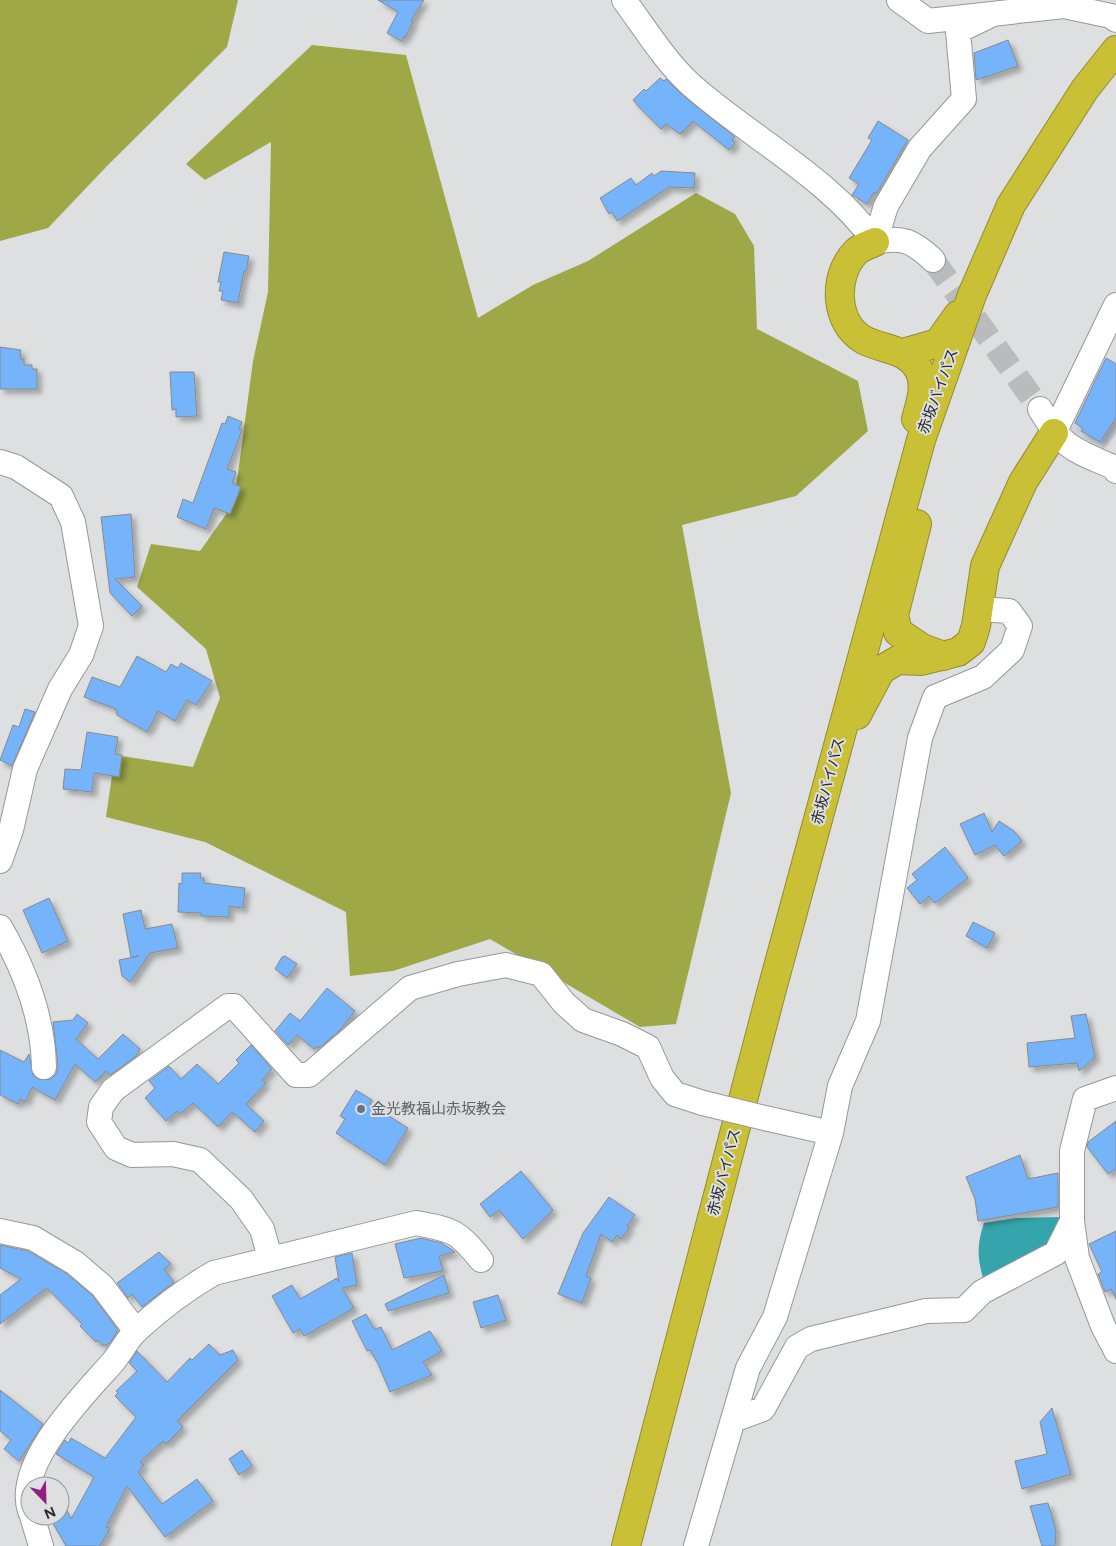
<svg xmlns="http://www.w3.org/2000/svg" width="1116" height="1546" font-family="Figtree,'Noto Sans JP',sans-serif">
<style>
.built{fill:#ccd3da}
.forest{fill:#9ea847}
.water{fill:#35a4ac}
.building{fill:#74b3fa;stroke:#898a8b;filter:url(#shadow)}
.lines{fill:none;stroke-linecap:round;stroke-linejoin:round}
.minor-tunnel{stroke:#b9bbbc;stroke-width:24;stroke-dasharray:24 12;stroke-linecap:butt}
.minor-casing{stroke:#979899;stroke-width:26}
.highway-casing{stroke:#928c32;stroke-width:30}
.minor{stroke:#fff;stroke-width:24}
.highway{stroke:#cac036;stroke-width:28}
.minor-bridge-casing{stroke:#979899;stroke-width:26;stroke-linecap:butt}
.minor-bridge{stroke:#fff;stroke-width:24}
.worship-dot{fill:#6b7280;stroke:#dddfe0;stroke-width:2}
.labels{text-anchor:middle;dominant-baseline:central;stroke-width:4;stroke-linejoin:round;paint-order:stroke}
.street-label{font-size:15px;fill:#2a2a2b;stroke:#dddfe0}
.worship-label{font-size:15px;fill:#5b616d;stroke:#dddfe0;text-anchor:start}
</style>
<defs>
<filter id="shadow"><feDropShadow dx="4.5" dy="4.5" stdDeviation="2.5" flood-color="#0004"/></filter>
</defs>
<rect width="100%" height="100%" fill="#dddfe0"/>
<path class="built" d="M1097,368L1116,377V434L1103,450L1068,436Z"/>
<path class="forest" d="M0,0H238L227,47L107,166L48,228L0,241Z
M312,45L406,55L478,318L533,285L588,261L696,193L735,214L754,246L757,329L858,381L868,431L796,496L682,525L731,793L676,1024L640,1027L490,939L393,971L350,976L346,912L205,842L106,817L115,755L193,767L220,698L206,649L137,587L151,544L200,551L234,503L253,361L268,292L271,142L205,180L186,164Z"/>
<path class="water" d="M1061,1217L1046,1248L983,1278C977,1257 977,1244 984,1223L1016,1218Z"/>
<path class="building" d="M378,0H424L411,21L413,22L405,37L404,36L401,41L387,33L398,12Z
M1008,40L1018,66L976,80L974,53Z
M660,78L664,81L666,79L681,94L735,137L732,140L735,143L729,150L693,121L680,134L666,124L661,129L638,106L633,100L644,89L646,91Z
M878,121L908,140L876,194L874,192L867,204L852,195L859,184L849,178L872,140L868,138Z
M661,171L695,173L694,188L669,187L617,221L612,212L609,214L600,198L631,178L636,185L652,173L654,176Z
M224,252L249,256L246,271H244L238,303L221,300L223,291H219L221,282H218Z
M0,347L21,350L20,359H24V365H32V369H37V389H0Z
M1106,358L1116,364V418L1100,442L1081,431L1083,428L1075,423Z
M170,372H194L197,416L176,417V409L172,410Z
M228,416L242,422L239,429L242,430L227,469L236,472L232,483L241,487L230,514L214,508L206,529L177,517L183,499L193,503L222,423L225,424Z
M131,514L135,577L115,579L142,606L132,616L110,593L101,517Z
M137,656L166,672L171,664L178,668L181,663L212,681L196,705L187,700L175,721L158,711L147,732L117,715L116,709L84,697L92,677L120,687Z
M25,709L35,712L12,766L0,760L13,725L19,727Z
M87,732L118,737L115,754L122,755L119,777L94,773L92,792L63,789L65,769L81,770Z
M984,813L992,832L999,821L1014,831L1022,841L1004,856L995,845L975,855L960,824Z
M945,847L968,878L935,903L929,896L920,904L907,888L917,880L912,874Z
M182,873H201L200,878H204V883L245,888L243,908L229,906V917L201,916V913L178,912L179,883L182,884Z
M49,898L68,941L42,953L23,910Z
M141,910L145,929L172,924L178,948L150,953L130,982L122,976L119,960L139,956L131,957L123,914Z
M973,922L995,933L987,948L966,936Z
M285,956L297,964L287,978L275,969L282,957Z
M327,988L355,1011L339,1031L319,1048L317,1046L314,1049L297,1035L288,1045L275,1031L290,1013L300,1021Z
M77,1014L88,1023L76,1039L98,1059L123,1034L140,1049L135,1057L110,1075L106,1071L95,1082L75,1064L55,1100L32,1087L25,1102L20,1099L18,1104L0,1095V1050L24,1062L29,1054L33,1075L38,1079H51L56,1074L58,1066L53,1022L73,1020Z
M1086,1014L1095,1057L1079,1071L1077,1063L1029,1067L1027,1043L1075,1038L1071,1016Z
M251,1045L272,1069L262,1080L266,1083L246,1104L264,1121L255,1132L232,1112L218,1127L193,1103L180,1114L177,1111L166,1121L145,1098L155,1088L149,1081L169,1066L181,1079L197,1064L218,1084L239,1063L236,1060Z
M356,1090L372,1100L370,1104L408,1128L385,1165L336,1133L345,1119L340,1116Z
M1116,1121V1168L1108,1174L1087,1147L1088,1142Z
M1020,1155L1028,1179L1058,1173V1207L978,1221L975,1199L966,1177Z
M521,1171L553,1210L523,1239L499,1210L490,1217L480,1204Z
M609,1197L635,1215L627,1226L629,1228L621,1239L617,1235L612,1242L601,1234L586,1276L591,1278L582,1303L558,1294L583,1233Z
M1116,1231V1299L1111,1289L1105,1292L1098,1274L1102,1272L1089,1244Z
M421,1238L442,1243L455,1252L439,1256L443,1271L404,1278L395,1244Z
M0,1245L28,1251L67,1274L92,1295L118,1330L110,1343L103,1346L98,1340L96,1342L80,1326L82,1324L48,1289H45L0,1324V1295L21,1279L0,1268Z
M159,1252L171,1264L164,1269L174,1282L142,1307L132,1294L128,1298L117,1283Z
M352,1253L357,1285L342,1288L354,1308L304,1336L300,1329L293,1333L272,1296L292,1285L300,1299L337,1278L339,1282L335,1257Z
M444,1275L449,1293L388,1311L385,1304Z
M498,1295L506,1320L481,1328L473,1302Z
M366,1314L373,1327L376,1329L381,1327L392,1350L430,1331L442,1351L423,1362L432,1375L390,1392L378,1364L370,1350L367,1351L352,1321Z
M209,1344L220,1355L233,1350L238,1360L177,1421L183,1427L166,1444L163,1441L140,1462L144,1465L138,1472L162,1504L197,1479L213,1501L165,1537L127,1486L106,1527L110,1528L100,1546H66L51,1520L67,1510L71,1519L94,1477L56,1454L65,1440L68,1443L71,1438L105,1458L136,1417L115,1396L118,1393L116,1391L137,1371L129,1363L137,1351L167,1382L190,1358L192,1360Z
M0,1390L43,1424L19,1461L4,1449L11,1440L0,1431Z
M1052,1408L1071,1474L1022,1489L1015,1461L1047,1454L1040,1422Z
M242,1450L252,1466L239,1475L229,1459Z
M1048,1503L1056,1530L1055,1546H1042L1030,1506Z"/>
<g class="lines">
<path class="minor-tunnel" d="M933,260L1040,409"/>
<g class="minor-casing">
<path id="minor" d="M624,0C645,28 664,60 690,84C748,136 830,178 875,242
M899,0L928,21L1064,6L1111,16L1116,20
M875,242L886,206L920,148L964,99L958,31L991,15
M875,242C902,236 913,241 933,260
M1040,409C1064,449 1072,449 1113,467L1116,471
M1054,433L1116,305
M0,462L16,467L61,496L73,522L91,626L81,655L60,689L25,769L11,830L0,861
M0,927C25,970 43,1017 44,1067
M1116,1088L1085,1099L1072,1151V1221L1077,1258L1103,1326L1116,1351
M769,1119L831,1133
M0,1231L33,1238L75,1263L102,1286L136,1331
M270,1258L262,1229L241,1199L200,1160L173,1154L132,1155L116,1148L99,1122L101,1107L113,1090L228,1006H234L296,1075H309L410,988L458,974L506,965L541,974L564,1003L583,1020L622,1034L648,1047L662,1078L675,1094L703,1103
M733,1420L763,1409L797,1347L811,1339L926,1311L964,1310L982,1292L1056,1253L1072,1221
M30,1511C14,1464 84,1395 112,1363C121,1353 127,1339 137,1330C161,1308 186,1289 214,1273L416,1223C453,1230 457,1230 481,1260
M32,1516L41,1546
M696,1546L748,1368L775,1317L831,1133L840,1086L868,1021L920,738L935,697L983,677L1012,650L1020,626L1009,611L979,609"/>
</g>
<g class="highway-casing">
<path id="highway" d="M875,242C868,245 859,248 855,253C833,276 834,323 864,340C883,350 907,348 919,370C927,386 920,404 916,419
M903,353L938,343L958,315
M917,524L894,615L898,632L922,648L944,656
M857,715L881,670L898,660L921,661L958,652L971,642L976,626L985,566L1023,482L1054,433
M626,1546L772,989L921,440L972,295L1011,205L1085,89L1116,50"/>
</g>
<use href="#minor" class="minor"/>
<use href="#highway" class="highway"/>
<g class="minor-bridge-casing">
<path id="minor-bridge" d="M703,1103L769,1119"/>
</g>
<use href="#minor-bridge" class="minor-bridge"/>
</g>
<circle class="worship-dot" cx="361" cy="1109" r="5"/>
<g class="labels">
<g class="street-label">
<text transform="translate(938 391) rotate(-70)">赤坂バイパス</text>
<text transform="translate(828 781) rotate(-75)">赤坂バイパス</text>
<text transform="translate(724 1172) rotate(-75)">赤坂バイパス</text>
</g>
<g class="worship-label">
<text x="371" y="1109">金光教福山赤坂教会</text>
</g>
</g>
<g transform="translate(45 1501) rotate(157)"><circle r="24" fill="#dddfe0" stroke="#959798"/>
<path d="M0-4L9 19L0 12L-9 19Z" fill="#902082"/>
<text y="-8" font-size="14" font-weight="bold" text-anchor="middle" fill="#2a2a2b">N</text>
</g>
</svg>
